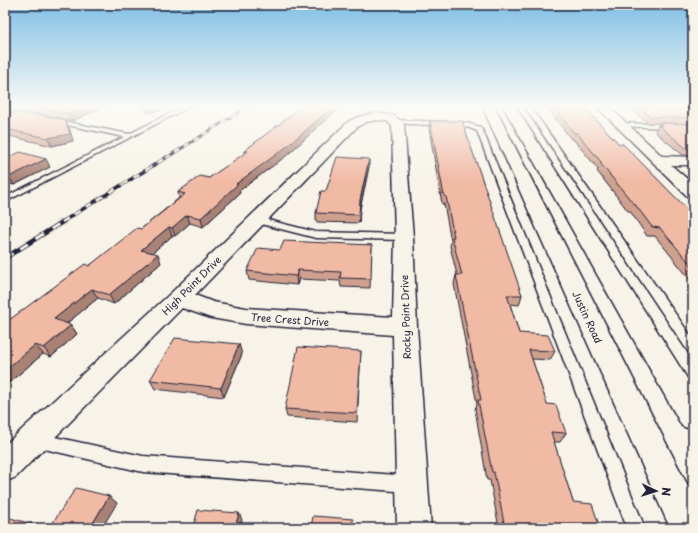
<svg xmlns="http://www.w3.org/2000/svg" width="698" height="533" font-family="'Playpen Sans',sans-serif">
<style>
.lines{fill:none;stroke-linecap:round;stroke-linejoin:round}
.lane-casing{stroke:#22223b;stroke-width:3}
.street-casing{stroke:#22223b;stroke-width:3}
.secondary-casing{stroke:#22223b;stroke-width:3}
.lane{fill:#f7f3e8;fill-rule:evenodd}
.street{fill:#f7f3e8;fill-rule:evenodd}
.secondary{fill:#f7f3e8;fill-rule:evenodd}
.rail-far2-casing{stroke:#22223b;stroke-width:3}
.rail-far1-casing{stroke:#22223b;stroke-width:3.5}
.rail-casing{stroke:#22223b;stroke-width:4.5}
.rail-far2{stroke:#f7f3e8;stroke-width:2;stroke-dasharray:5.5;stroke-linecap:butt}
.rail-far1{stroke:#f7f3e8;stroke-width:2.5;stroke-dasharray:7;stroke-linecap:butt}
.rail{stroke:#f7f3e8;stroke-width:3;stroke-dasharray:9;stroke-linecap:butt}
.wall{fill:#cfa08e;stroke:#22223b}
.shaded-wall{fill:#a98274;stroke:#22223b}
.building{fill:#f1baa5;stroke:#22223b}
.labels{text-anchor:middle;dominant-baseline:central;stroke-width:3.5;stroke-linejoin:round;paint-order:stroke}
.street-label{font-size:10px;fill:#22223b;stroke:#f7f3e8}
</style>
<rect width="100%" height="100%" fill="#f7f3e8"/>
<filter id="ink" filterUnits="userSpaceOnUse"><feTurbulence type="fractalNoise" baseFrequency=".025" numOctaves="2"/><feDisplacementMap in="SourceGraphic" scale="8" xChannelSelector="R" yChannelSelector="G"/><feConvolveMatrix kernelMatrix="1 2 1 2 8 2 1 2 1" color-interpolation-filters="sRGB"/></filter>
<g filter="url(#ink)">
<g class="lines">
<g class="lane-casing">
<path id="lane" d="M184,106H191L5,202V197L124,137L53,122L51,121V119L129,134Z
M524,106H530L693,339V354L689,353Z
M395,120L467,123L480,127L483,131L645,528H627L477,131L467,127L393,123V121Z
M621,123L693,125V129L619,126L618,125Z
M256,217L316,232L404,234L409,237L404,240L316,238L253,222L252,220L253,218Z
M36,433L143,456L409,476L415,478L417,484L415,490L409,492L143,472L36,447L31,445L29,440L31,435Z"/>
</g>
<g class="street-casing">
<path id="street" d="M5,106H15L9,111L5,112Z
M596,106H608L662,156L693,157V165H671L693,184V198L687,196Z
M376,113L395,116L404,125L413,237L417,327L431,528H397L393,335L246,324L211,318L182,308L16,477L5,482V445L171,293L349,121L362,116ZM376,120L387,121L392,126L395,237L393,317L246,308L213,302L195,295L357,127L366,122Z"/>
</g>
<g class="secondary-casing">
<path id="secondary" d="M482,106H494L693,496V528H670Z
M503,106H515L693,388V430L682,426Z"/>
</g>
<use href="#lane" class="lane"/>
<use href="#street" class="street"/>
<use href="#secondary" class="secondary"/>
<g class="rail-far2-casing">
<path id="rail-far2" d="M166,158L249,106"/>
</g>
<g class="rail-far1-casing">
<path id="rail-far1" d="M62,222L167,157"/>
</g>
<g class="rail-casing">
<path id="rail" d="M5,258L64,221"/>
</g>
<use href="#rail-far2" class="rail-far2"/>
<use href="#rail-far1" class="rail-far1"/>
<use href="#rail" class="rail"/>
</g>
<path class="wall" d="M7,106H106L72,121L43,114L10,112Z
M303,106H341L286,156L239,191L240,193L203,227L190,223L175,236H172L152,253L161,263L114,304L98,298L67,323L71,325L77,334L51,357L43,354L5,386V323L89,266L141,229L179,198L178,192L209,178L244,154V151Z
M546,106H583L619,144L693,216V283L655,236H647L630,211H628L597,171L598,169L574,140L571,139Z
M628,106H693V124L648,123Z
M5,112L69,127L73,141L52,146L5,135Z
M430,121L522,295L519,305L510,304L519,333L555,351L550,360L532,359L547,404L566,433L560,442H554L573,502L600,528H499L490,480H487L475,409L477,404L454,284L456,275H457L450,246L451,241L444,204H442L429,128Z
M659,123L693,124V156L683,155L655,132Z
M5,159L50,167L14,185L5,183Z
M369,167L360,209L359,223L316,222V213L326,191Z
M372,245L370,288L341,287L340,281L299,279L297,285L249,280L247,271L280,250Z
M361,351L357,422L287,417L285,409Z
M242,354L224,397L155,389L150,380Z"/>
<path class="shaded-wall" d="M88,106H106L72,121L69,114Z
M144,106H175L174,107L147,113Z
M334,106H341L286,156L239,191L240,193L203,227L201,218L236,184Z
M65,120L69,127L73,141L52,146L48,138Z
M46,159L50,167L14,185L9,177Z
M369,159V167L360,209L359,223L360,200Z
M187,215L190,223L175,236L172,228Z
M169,227L172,236L145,259L141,250Z
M158,254L161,263L114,304L109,295Z
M298,270L299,279L297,285L296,276Z
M92,289L98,298L61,328L54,319Z
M71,325L77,334L51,357L44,348Z
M239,344L242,354L224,397L221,388Z
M35,345L43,354L5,386V370Z
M5,396L8,399L5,402Z
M109,496L117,503L102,528H90Z
M239,513L242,520L241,528H235Z"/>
<path class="building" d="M19,106H88L69,114L40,108Z
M303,106H334L285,148L236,184H238L201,218L187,215L172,228L169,227L141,250L158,254L109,295L92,289L54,319L71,325L44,348L35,345L5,370V323L85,264L89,266L137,228L141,229L185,194L178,192L200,176L209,178L248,151H244Z
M553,106H583L619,144H623L691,213L693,216V267L660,228L652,227L634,203H633L600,163H602L577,133H574Z
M637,106H693V118L651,117Z
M5,112L39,115L65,120L70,134L48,138L5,129Z
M430,121H462L522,295H507L519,333L548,335L555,351L529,350L547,404L556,405L566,433L551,432L573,502L592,504L600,528H505L494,472H492L478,400H481L456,275H462L452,237H454L446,196H444Z
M659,123L693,124V149H687L658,125L662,126Z
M20,152L46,159L9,177L5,176V159Z
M337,157L369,159L360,200L359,215L316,213L321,191H326Z
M284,241L372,245L371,279L340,278L341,272L298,270L296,276L247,271L258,248L280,250Z
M175,338L239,344L221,388L150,380Z
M298,347L361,351L357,413L285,409Z
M76,488L109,496L90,528H49Z
M198,510L239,513L235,528H193Z
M313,516L353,519V528H311Z
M10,518L47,528H5V524Z"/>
</g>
<linearGradient id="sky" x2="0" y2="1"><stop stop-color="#7fbfe5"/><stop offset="0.59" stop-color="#fbfaf5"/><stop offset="1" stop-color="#fbfaf5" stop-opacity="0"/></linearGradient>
<rect width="698" height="181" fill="url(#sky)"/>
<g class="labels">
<g class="street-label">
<text transform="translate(191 285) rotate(-45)">High Point Drive</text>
<text transform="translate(405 317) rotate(-92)">Rocky Point Drive</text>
<text transform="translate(588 317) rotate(65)">Justin Road</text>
<text transform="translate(290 319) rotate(4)">Tree Crest Drive</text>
</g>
</g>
<rect width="698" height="533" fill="none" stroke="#f7f3e8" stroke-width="20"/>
<rect x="10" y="10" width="678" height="513" fill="none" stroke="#22223b" stroke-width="1.5" filter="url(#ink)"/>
<g transform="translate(656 491) rotate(94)" stroke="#f7f3e8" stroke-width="3" paint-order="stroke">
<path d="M0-3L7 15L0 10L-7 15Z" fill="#22223b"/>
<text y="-6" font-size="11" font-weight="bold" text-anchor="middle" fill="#22223b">N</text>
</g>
</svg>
